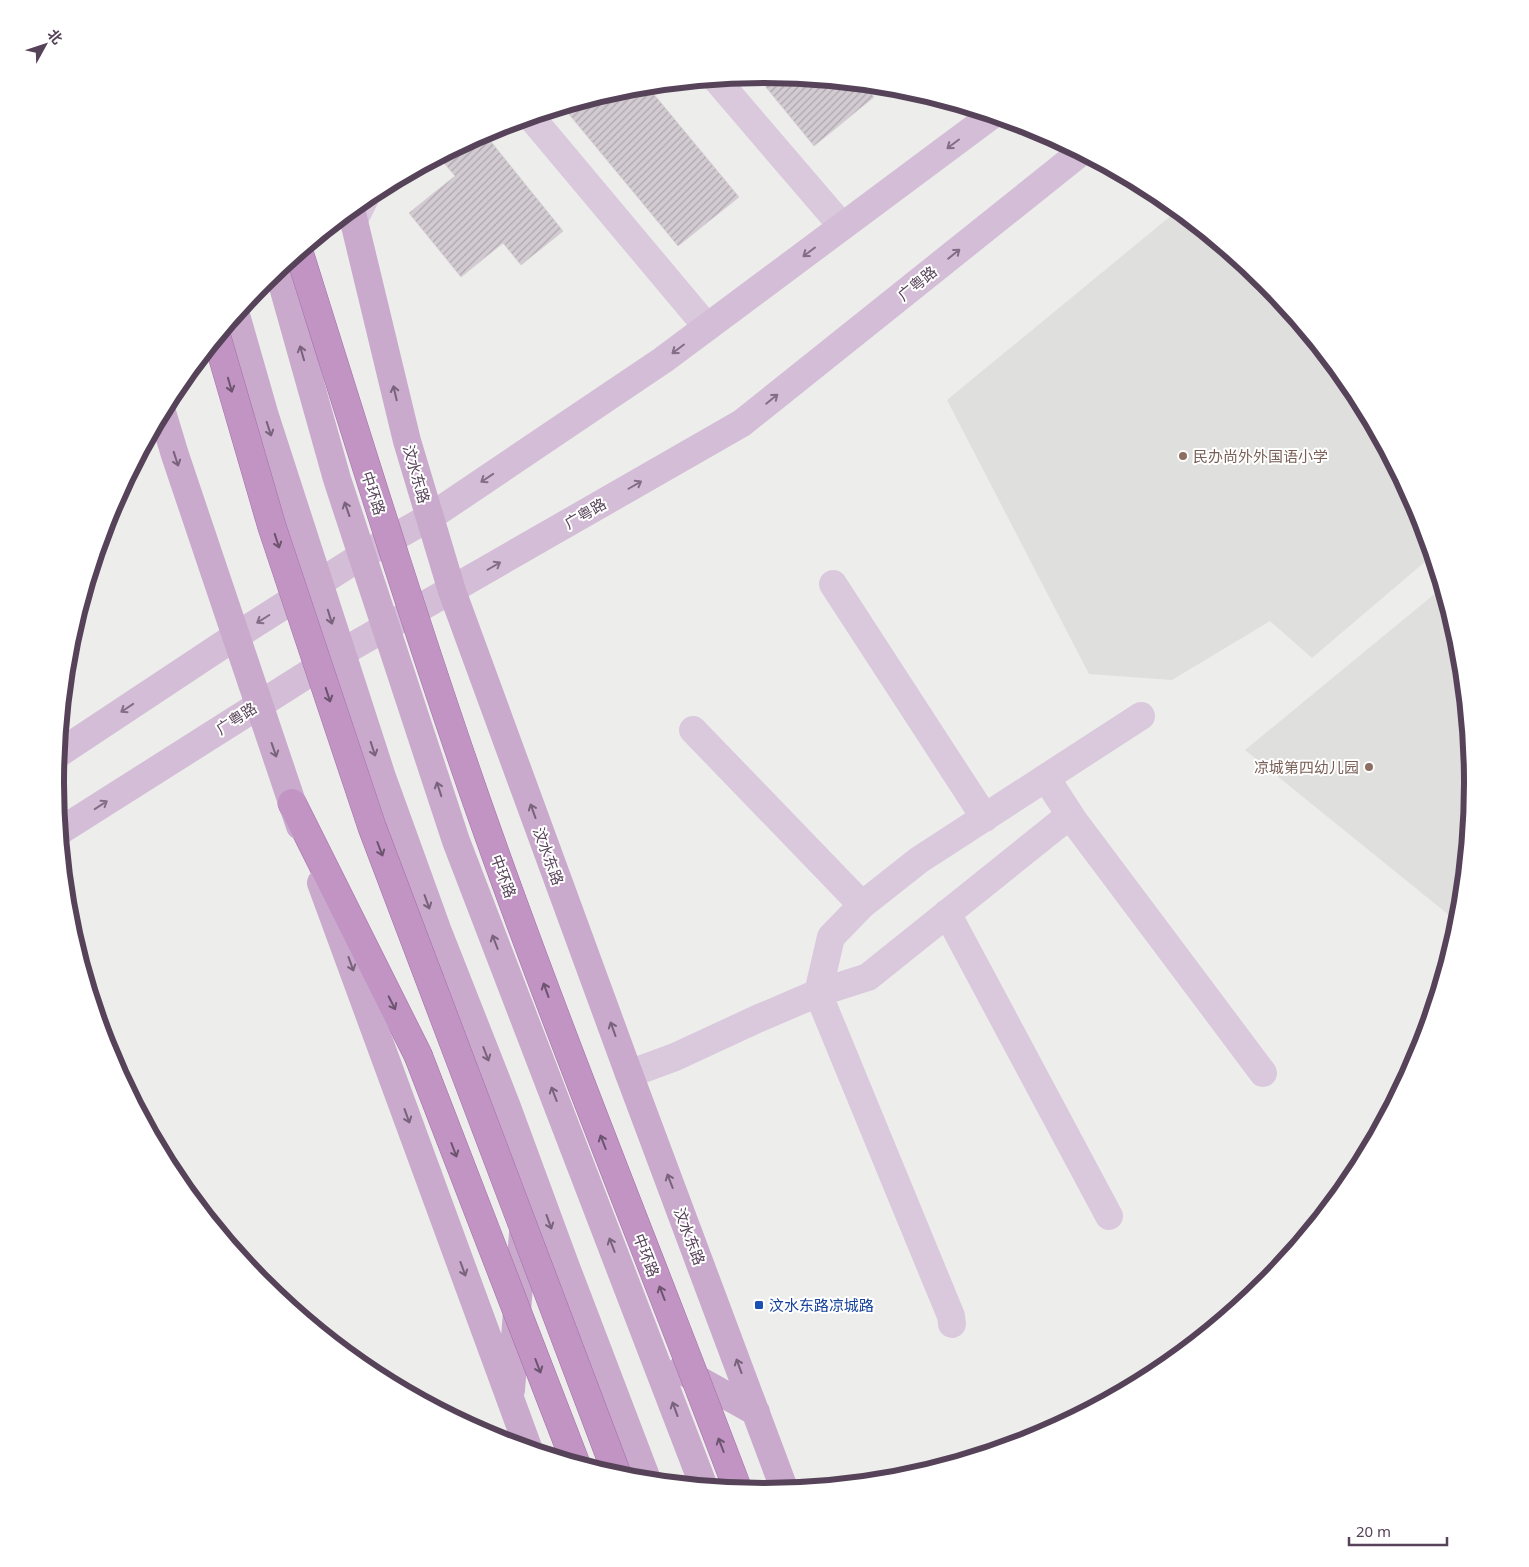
<svg xmlns="http://www.w3.org/2000/svg" width="1529" height="1567" font-family="'Noto Sans','Noto Sans SC',sans-serif">
<style>
.education{fill:#dfdfdd}
.building{fill:url(#building-hatch);stroke:#d8cfd6}
.lines{fill:none;stroke-linecap:round;stroke-linejoin:round}
.trunk-casing{stroke:#a56ca9;stroke-width:29}
.minor{stroke:#dac9dd;stroke-width:28}
.secondary{stroke:#d4bdd6;stroke-width:28}
.primary{stroke:#c9a9cc;stroke-width:28}
.trunk{stroke:#c194c4;stroke-width:28}
.trunk-bridge-casing{stroke:#a56ca9;stroke-width:29;stroke-linecap:butt}
.trunk-bridge{stroke:#c194c4;stroke-width:28}
.oneway{stroke:#836e85}
.oneway2{stroke:#79627c}
.oneway3{stroke:#6c536e}
.education-dot{fill:#8d6e63;stroke:#fff;stroke-width:2}
.transit-dot{fill:#1a4fb4;stroke:#fff;stroke-width:2}
.labels{text-anchor:middle;dominant-baseline:central;stroke-width:4;stroke-linejoin:round;paint-order:stroke}
.street-label{font-size:15px;fill:#574359;stroke:#fff}
.education-label{font-size:15px;fill:#785e54;stroke:#fff;text-anchor:start}
.transit-label{font-size:15px;fill:#164399;stroke:#fff;text-anchor:start}
.rim{fill:none;stroke:#574359;stroke-width:6}
</style>
<defs>
<pattern id="building-hatch" width="6" height="6" patternUnits="userSpaceOnUse" patternTransform="scale(1.25)"><rect width="6" height="6" fill="#d3cbd2"/><path d="M-1 1l2-2M0 6l6-6M5 7l2-2" fill="none" stroke="#aea6ad"/></pattern>
</defs>
<rect width="100%" height="100%" fill="#edeeeb"/>
<path class="education" d="M1178,210L1266,282L1355,390L1420,512L1433,555L1312,658L1270,621L1172,680L1089,674L947,400Z
M1443,587L1460,645L1474,784L1460,924L1245,750Z"/>
<path class="building" d="M765,74L863,84L874,97L814,146L756,75Z
M647,86L739,197L678,246L563,107L626,88Z
M484,133L563,231L521,265L503,243L461,277L409,213L455,176L439,157Z"/>
<g class="lines">
<g class="trunk-casing">
<path id="trunk" d="M292,803L418,1055"/>
</g>
<path class="minor" d="M716,79L842,226
M531,117L707,327
M354,220L365,198
M833,584L985,818
M693,730L862,905
M1046,778L1074,821L1263,1073
M947,913L1109,1216
M629,1074L675,1057L757,1019L818,993L868,977L1070,815
M952,1324L951,1316L818,993L831,937L862,905L919,860L1141,716"/>
<path class="secondary" d="M58,754L236,636L363,555L430,517L663,360L992,115
M60,831L341,653L742,423L1081,152"/>
<path class="primary" d="M351,209L407,441L452,591L629,1074L785,1491
M278,269L337,479L456,841L704,1487
M236,315L265,416L382,777L437,929L507,1107L566,1267L648,1482
M162,412L175,455L300,826
M321,883L529,1450
M681,1370L756,1412
M511,1390L524,1220"/>
<use href="#trunk" class="trunk"/>
<g class="trunk-bridge-casing">
<path id="trunk-bridge" d="M299,252C357,437 414,622 478,805C559,1036 652,1262 738,1490
M217,338L272,527L372,827L618,1477
M418,1055L576,1464"/>
</g>
<use href="#trunk-bridge" class="trunk-bridge"/>
</g>
<defs><path id="oneway-shaft" d="M-6 0H5M1.5-3L5.5 0L1.5 3" fill="none" stroke-width="1.6" stroke-linecap="round" stroke-linejoin="round" transform="scale(1.25)"/></defs>
<g class="oneway">
<use href="#oneway-shaft" transform="translate(953 144) rotate(143)"/>
<use href="#oneway-shaft" transform="translate(809 252) rotate(143)"/>
<use href="#oneway-shaft" transform="translate(954 254) rotate(-39)"/>
<use href="#oneway-shaft" transform="translate(678 349) rotate(143)"/>
<use href="#oneway-shaft" transform="translate(772 399) rotate(-39)"/>
<use href="#oneway-shaft" transform="translate(487 478) rotate(146)"/>
<use href="#oneway-shaft" transform="translate(635 485) rotate(-30)"/>
<use href="#oneway-shaft" transform="translate(494 566) rotate(-30)"/>
<use href="#oneway-shaft" transform="translate(263 619) rotate(148)"/>
<use href="#oneway-shaft" transform="translate(127 708) rotate(146)"/>
<use href="#oneway-shaft" transform="translate(101 805) rotate(-33)"/>
</g>
<g class="oneway2">
<use href="#oneway-shaft" transform="translate(302 353) rotate(-106)"/>
<use href="#oneway-shaft" transform="translate(395 393) rotate(-103)"/>
<use href="#oneway-shaft" transform="translate(269 429) rotate(72)"/>
<use href="#oneway-shaft" transform="translate(176 459) rotate(72)"/>
<use href="#oneway-shaft" transform="translate(347 509) rotate(-109)"/>
<use href="#oneway-shaft" transform="translate(330 617) rotate(73)"/>
<use href="#oneway-shaft" transform="translate(373 749) rotate(72)"/>
<use href="#oneway-shaft" transform="translate(274 750) rotate(71)"/>
<use href="#oneway-shaft" transform="translate(439 789) rotate(-108)"/>
<use href="#oneway-shaft" transform="translate(533 811) rotate(-110)"/>
<use href="#oneway-shaft" transform="translate(427 902) rotate(70)"/>
<use href="#oneway-shaft" transform="translate(495 942) rotate(-111)"/>
<use href="#oneway-shaft" transform="translate(351 964) rotate(70)"/>
<use href="#oneway-shaft" transform="translate(613 1029) rotate(-110)"/>
<use href="#oneway-shaft" transform="translate(486 1054) rotate(69)"/>
<use href="#oneway-shaft" transform="translate(554 1094) rotate(-111)"/>
<use href="#oneway-shaft" transform="translate(407 1116) rotate(70)"/>
<use href="#oneway-shaft" transform="translate(670 1181) rotate(-111)"/>
<use href="#oneway-shaft" transform="translate(549 1222) rotate(70)"/>
<use href="#oneway-shaft" transform="translate(612 1245) rotate(-111)"/>
<use href="#oneway-shaft" transform="translate(463 1269) rotate(70)"/>
<use href="#oneway-shaft" transform="translate(739 1366) rotate(-110)"/>
<use href="#oneway-shaft" transform="translate(675 1409) rotate(-110)"/>
</g>
<g class="oneway3">
<use href="#oneway-shaft" transform="translate(230 385) rotate(74)"/>
<use href="#oneway-shaft" transform="translate(277 541) rotate(72)"/>
<use href="#oneway-shaft" transform="translate(328 695) rotate(72)"/>
<use href="#oneway-shaft" transform="translate(380 849) rotate(69)"/>
<use href="#oneway-shaft" transform="translate(546 990) rotate(-110)"/>
<use href="#oneway-shaft" transform="translate(392 1003) rotate(63)"/>
<use href="#oneway-shaft" transform="translate(603 1142) rotate(-111)"/>
<use href="#oneway-shaft" transform="translate(454 1150) rotate(69)"/>
<use href="#oneway-shaft" transform="translate(662 1293) rotate(-111)"/>
<use href="#oneway-shaft" transform="translate(538 1366) rotate(69)"/>
<use href="#oneway-shaft" transform="translate(721 1445) rotate(-111)"/>
</g>
<g class="education-dot">
<circle cx="1183" cy="456" r="5"/>
<circle cx="1369" cy="767" r="5"/>
</g>
<rect class="transit-dot" x="754" y="1300" width="10" height="10" rx="2.5"/>
<g class="labels">
<g class="street-label">
<text transform="translate(917 283) rotate(-39)">广粤路</text>
<text transform="translate(417 474) rotate(74)">汶水东路</text>
<text transform="translate(374 493) rotate(72)">中环路</text>
<text transform="translate(585 513) rotate(-30)">广粤路</text>
<text transform="translate(236 718) rotate(-33)">广粤路</text>
<text transform="translate(549 856) rotate(70)">汶水东路</text>
<text transform="translate(504 876) rotate(70)">中环路</text>
<text transform="translate(690 1236) rotate(69)">汶水东路</text>
<text transform="translate(647 1255) rotate(69)">中环路</text>
</g>
<g class="education-label">
<text x="1193" y="456">民办尚外外国语小学</text>
<text x="1359" y="767" text-anchor="end">凉城第四幼儿园</text>
</g>
<g class="transit-label">
<text x="769" y="1305">汶水东路凉城路</text>
</g>
</g>
<path d="M0 0H1529V1567H0ZM64 783a700 700 0 1 1 1400 0a700 700 0 1 1-1400 0Z" fill="#fff" fill-rule="evenodd"/>
<path class="rim" d="M64 783a700 700 0 1 1 1400 0a700 700 0 1 1-1400 0Z"/>
<g transform="translate(45 45) rotate(50)" stroke="#ffffff" stroke-width="4" paint-order="stroke">
<path d="M0-4L9 19L0 12L-9 19Z" fill="#574359"/>
<text y="-8" font-size="14" font-weight="bold" text-anchor="middle" fill="#574359">北</text>
</g>
<path d="M1349 1537v8h98v-8" fill="none" stroke="#574359" stroke-width="2.5"/>
<text x="1356" y="1537" font-size="15" fill="#574359" stroke="#ffffff" stroke-width="4" paint-order="stroke">20 m</text>
</svg>
